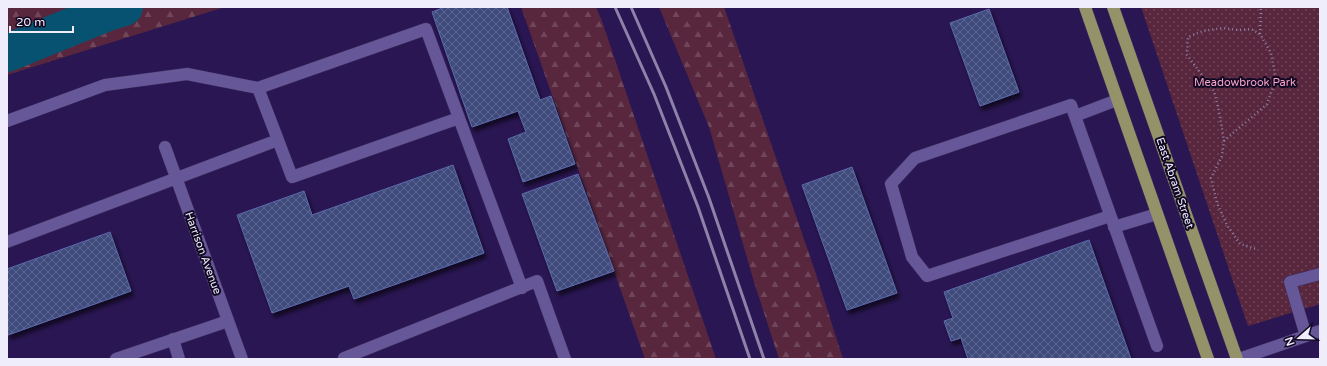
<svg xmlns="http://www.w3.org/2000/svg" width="1327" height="366" font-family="'Varela Round',sans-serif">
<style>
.forest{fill:url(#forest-firs)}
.park{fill:url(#park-dots)}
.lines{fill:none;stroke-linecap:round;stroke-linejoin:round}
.river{stroke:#075270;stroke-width:38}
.building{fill:url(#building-cross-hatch);stroke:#5b6aac;filter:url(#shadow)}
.minor-casing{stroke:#3b2a5a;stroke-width:13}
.major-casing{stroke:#3b2a5a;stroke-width:13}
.path{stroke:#8e83a9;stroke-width:2.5;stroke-dasharray:1 3;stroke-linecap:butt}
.minor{stroke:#665799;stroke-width:12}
.major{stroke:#939268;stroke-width:12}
.rail{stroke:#8e82a9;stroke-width:3}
.labels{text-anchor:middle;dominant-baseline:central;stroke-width:4;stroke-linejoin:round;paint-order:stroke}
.park-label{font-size:11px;fill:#fba4c9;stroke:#110923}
.street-label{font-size:11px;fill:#efecfc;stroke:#110923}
</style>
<defs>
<pattern id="forest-firs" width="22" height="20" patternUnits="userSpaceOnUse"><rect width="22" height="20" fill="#58273d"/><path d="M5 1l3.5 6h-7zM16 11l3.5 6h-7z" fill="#70465a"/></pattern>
<pattern id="park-dots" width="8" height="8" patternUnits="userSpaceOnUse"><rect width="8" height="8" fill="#58273d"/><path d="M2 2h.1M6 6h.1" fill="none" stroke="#70465a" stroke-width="1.8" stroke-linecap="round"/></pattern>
<pattern id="building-cross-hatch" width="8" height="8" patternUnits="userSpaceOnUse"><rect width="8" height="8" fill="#414c7d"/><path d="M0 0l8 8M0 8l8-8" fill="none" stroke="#5d6690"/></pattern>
<filter id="shadow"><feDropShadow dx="2.5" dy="4.5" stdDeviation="2" flood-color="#0009"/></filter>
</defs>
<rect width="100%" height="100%" fill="#2a1653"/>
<path class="forest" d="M7,7H225L7,75Z
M521,7H596L602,21L716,359H645Z
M659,7H724L816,274L843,359H779L754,282L709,127Z"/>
<path class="park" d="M1141,7H1320V304L1248,326Z"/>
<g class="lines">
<path class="river" d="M7,53L108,12L124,7"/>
</g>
<path class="building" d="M445,7H507L540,100L551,96L575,164L523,182L508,139L526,132L518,111L472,127L432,12Z
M989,9L1019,92L980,106L950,23Z
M453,165L484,253L354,299L349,286L272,313L237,215L304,191L312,215Z
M852,167L897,293L847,310L802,185Z
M578,174L614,271L557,291L522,194Z
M110,232L131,291L8,335L7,269Z
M1089,240L1131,359H968L961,338L951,341L944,321L953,318L944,292Z"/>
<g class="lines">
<g class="minor-casing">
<path id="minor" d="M1075,116L1117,100
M7,121L105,85L187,74L258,88
M278,140L292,177L459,118
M165,147L242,359
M1110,216L927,276L912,257L891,184L915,158L1071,105L1157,346
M1114,227L1157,214
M7,242L278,140L258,88L426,29L522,288
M1306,336L1290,282L1320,274
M173,339L179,359
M116,359L228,321
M344,359V358L537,281L565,359
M1239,359L1320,331"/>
</g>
<g class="major-casing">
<path id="major" d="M1085,7L1208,359
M1113,7L1237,359"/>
</g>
<path class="path" d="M1260,34L1261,7
M1224,141L1267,104L1276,79L1271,53L1260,34L1251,29L1239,30L1223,28L1203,31L1188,37L1187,55L1214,91L1219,111L1224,141L1222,156L1211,178L1217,203L1227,225L1240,244L1256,249"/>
<use href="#minor" class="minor"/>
<use href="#major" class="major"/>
<path class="rail" d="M615,7L654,94L698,207L750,359
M631,7L666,87L709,198L764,359"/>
</g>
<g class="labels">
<g class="park-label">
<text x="1245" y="82">Meadowbrook Park</text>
</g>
<g class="street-label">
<text transform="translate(1175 183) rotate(71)">East Abram Street</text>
<text transform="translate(203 253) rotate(70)">Harrison Avenue</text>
</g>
</g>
<rect width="1327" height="366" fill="none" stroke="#efecfc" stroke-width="16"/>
<g transform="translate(1299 338) rotate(250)" stroke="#110923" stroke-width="3" paint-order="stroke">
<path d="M0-3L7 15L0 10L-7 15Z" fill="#efecfc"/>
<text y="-6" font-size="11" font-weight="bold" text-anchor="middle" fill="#efecfc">N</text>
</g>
<path d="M10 26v6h63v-6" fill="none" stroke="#efecfc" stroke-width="2"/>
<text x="16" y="26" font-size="12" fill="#efecfc" stroke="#110923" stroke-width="3" paint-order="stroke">20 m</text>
</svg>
